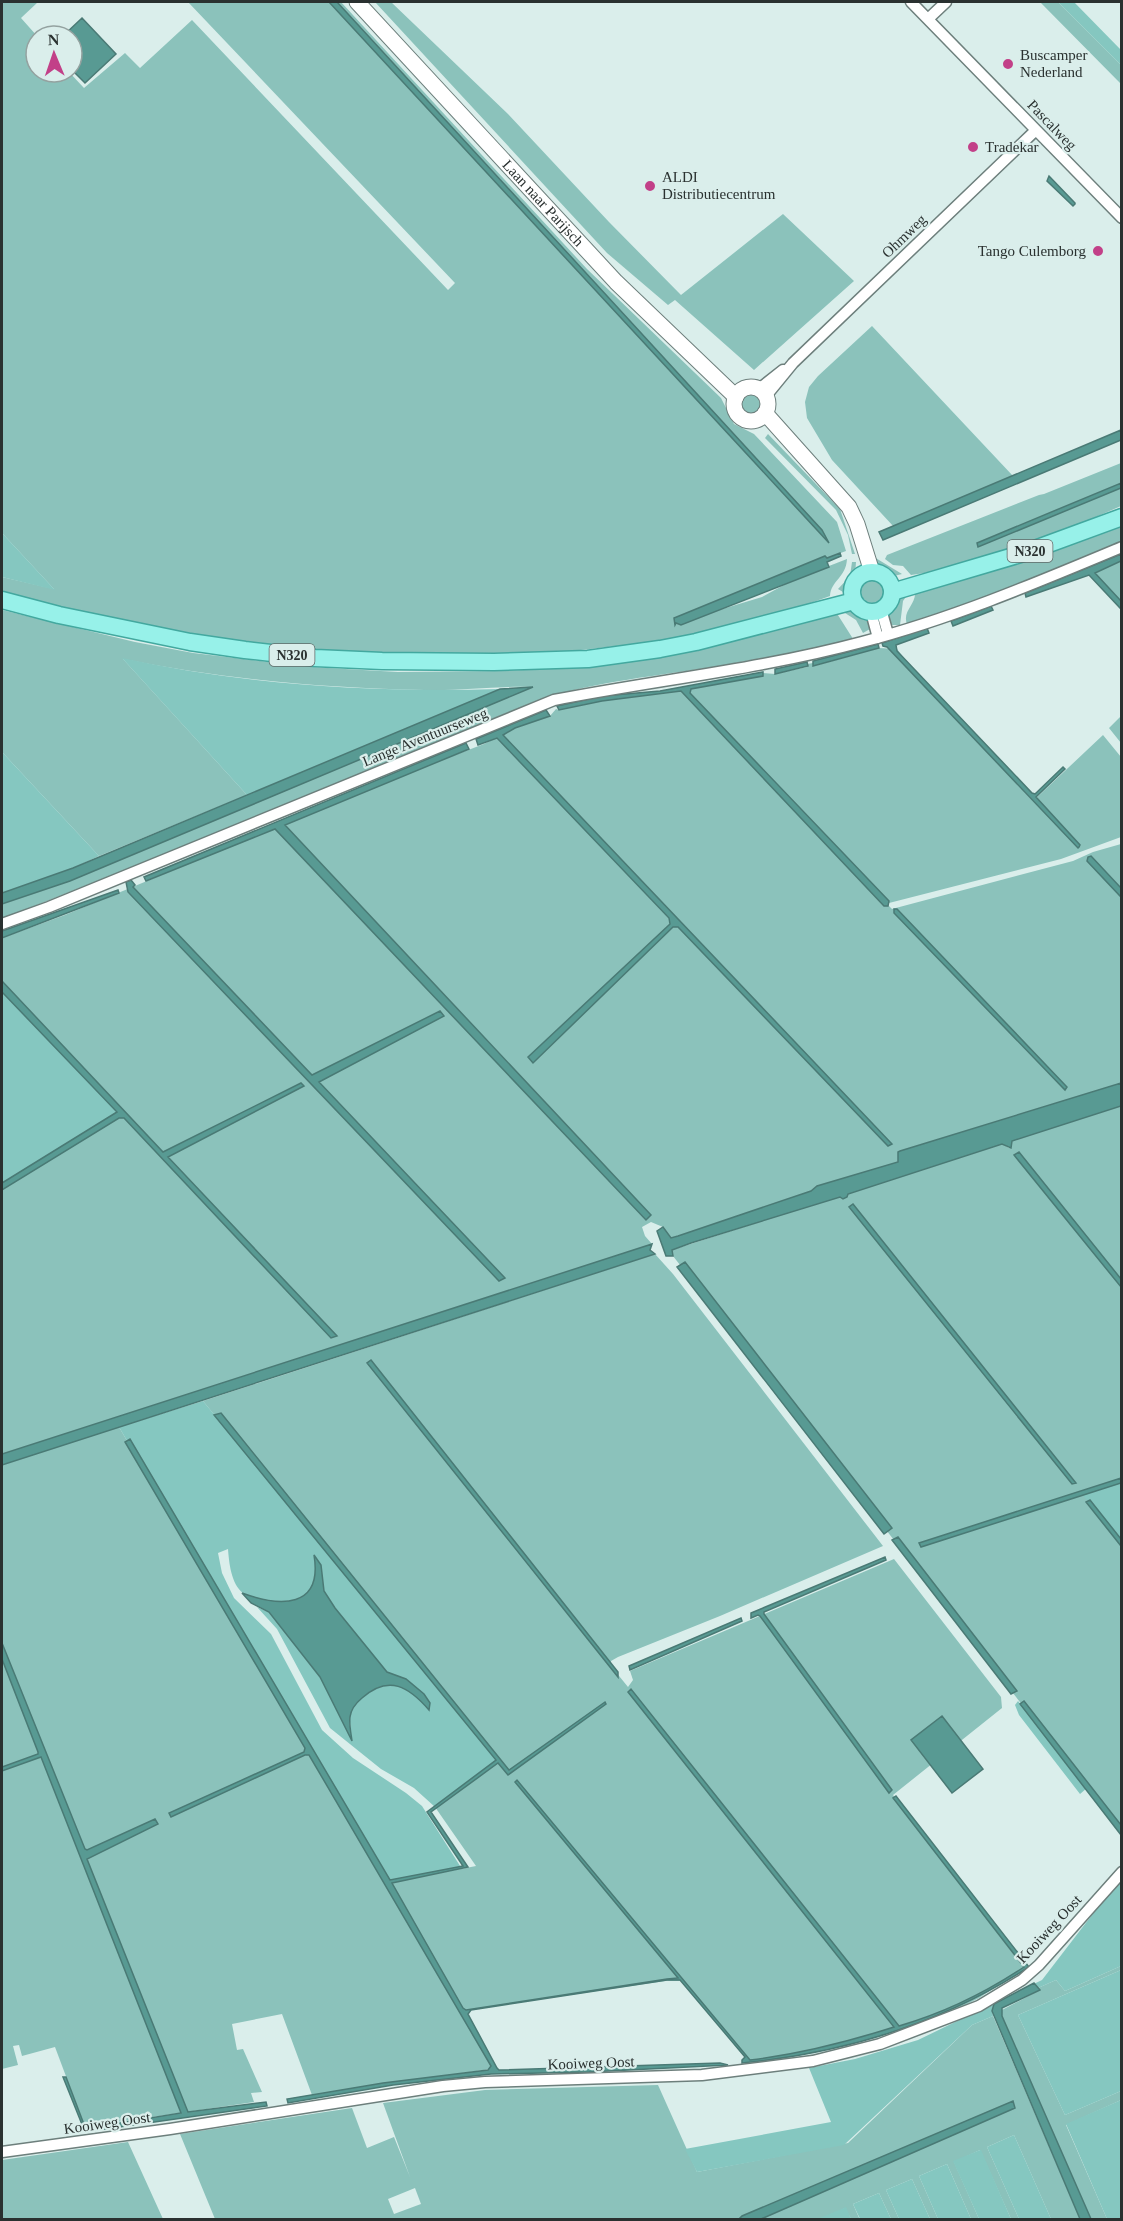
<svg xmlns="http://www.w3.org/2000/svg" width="1123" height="2221" font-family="Georgia,serif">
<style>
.green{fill:#8bc2bb;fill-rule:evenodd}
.forest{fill:#85c7c0}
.water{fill:#589a93;stroke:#4a7a75;stroke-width:1.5}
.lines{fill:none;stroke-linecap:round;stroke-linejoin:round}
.street-casing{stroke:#6d7f7c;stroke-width:13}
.secondary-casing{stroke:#6d7f7c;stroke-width:17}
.primary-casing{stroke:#43a89f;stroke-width:19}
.street{stroke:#fff;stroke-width:10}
.secondary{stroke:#fff;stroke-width:15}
.primary{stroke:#97f1e9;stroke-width:16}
.poi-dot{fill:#c24088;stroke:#daeeeb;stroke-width:2}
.labels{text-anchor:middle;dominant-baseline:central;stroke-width:4.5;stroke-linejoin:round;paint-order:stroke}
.shield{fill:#daeeeb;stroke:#5f6a68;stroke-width:1.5}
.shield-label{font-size:14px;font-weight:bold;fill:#2a3130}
.poi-label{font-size:15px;fill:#2a3130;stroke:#daeeeb;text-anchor:start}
.street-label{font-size:15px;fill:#2a3130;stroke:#daeeeb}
</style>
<rect width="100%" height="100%" fill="#daeeeb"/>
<path class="green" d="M2,2H38L21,18L37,36L36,72H69L84,88L125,53L140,68L192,20L448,290L455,283L188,2H329L827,541L822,530L337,2H341L587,269L721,398L734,424L754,434L837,522L846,551L827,558L825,556L679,616L674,619L676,623L681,625L706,614L762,597L793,580L847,559C846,578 831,580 830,596L758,622L670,640L572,651L485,655L357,654L237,643L2,595V577L54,589L2,533Z
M375,2H391L508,114L609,222L681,295L783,214L854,281L754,370L675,300L668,305L607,253Z
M1040,2H1058L1121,65V84Z
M872,326L1013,476L894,527L832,460L807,418L805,402L809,387L818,376Z
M741 404a10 10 0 1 1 20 0a10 10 0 1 1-20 0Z
M768,434L840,509L855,554H852L848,535L836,510L765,438Z
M1121,463V483L977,543L978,546L1121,488V506C1054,535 984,566 911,575L903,566L893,565L885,559L887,555L1039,495L1044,494Z
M1121,522V542L1014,589L907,624C902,611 916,605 915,592Z
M874,557L902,574L894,576L881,570L872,560Z
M1121,561V608L1090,575Z
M852,562H856L855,576L843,592L838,589L850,576Z
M861 591a12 12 0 1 1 24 0a12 12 0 1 1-24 0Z
M908,594L903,601L900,625H891L888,613L898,595Z
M850,608L868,617L870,629L863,633L856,620L845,613Z
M2,610L135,642L193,653L310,667L398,672L503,671L560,668L836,612L855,642C809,649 765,658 719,666C658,676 597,681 538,700L172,851L2,919V904L70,881L530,687C496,686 460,691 425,690C323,688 223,679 123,659L247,795L99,856L2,752Z
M879,648L897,649L921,680L1033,801L1103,735L1121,757V837L1061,859L889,903L690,693L691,689L763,676V673L775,674L807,667V664L813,663L814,666Z
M681,691L884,906L888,905L892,909L1073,861L1093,852L1121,844V1083L900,1151L898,1152L899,1162L817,1186L811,1191L678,1236L671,1238L663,1227L651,1222L642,1227L645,1236L652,1244L2,1454V938L65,915L405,774L484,744L515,728L550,716L556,709L559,710L602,701Z
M1121,716V743L1109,728Z
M1121,1106V1832L673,1256L672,1250L1002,1144L1009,1148L1011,1141Z
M655,1254L673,1274L883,1546L720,1616L618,1657L611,1661V1666L628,1687L633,1680L630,1671L894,1559L1001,1697L1002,1708L893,1795L1024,1968L979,1998L957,2009L849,2045L779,2060L751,2063L684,1981H665L466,2010L462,2008L463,2015L491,2066L490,2069L312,2095L282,2014L232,2024L237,2050L243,2049L262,2092L251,2093L254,2102L85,2127L55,2047L22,2056L19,2045L13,2046L18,2065L2,2069V1465L119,1427L385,1884L476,1866L435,1807L327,1553L203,1401Z
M1121,1966V1970L1018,2015L1065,2115L1121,2091V2100L1066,2125L1107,2219H1091L1002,2016V2010L1040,1990L1038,1988L1056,1980L1065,1991Z
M993,2016L1080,2219H1051L1014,2135L987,2147L1019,2219H1011L980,2150L954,2162L979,2219H971L947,2164L919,2176L938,2219H930L912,2179L886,2190L899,2219H891L879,2193L853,2204L860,2220L851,2219L845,2208L821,2220L215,2219L180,2134L352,2108L367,2148L394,2137L410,2177L383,2103L485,2090L658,2085L697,2172L848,2143L972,2025ZM415,2188L421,2204L394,2214L388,2199Z
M128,2142L163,2219H2V2160Z"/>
<path class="forest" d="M1058,2H1074L1121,50V65Z
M2,533L55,590L2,577Z
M122,658C246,685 373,693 500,689L247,795Z
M2,752L99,856L73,868L2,893Z
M2,992L121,1113L2,1186Z
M203,1401L499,1760L435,1807L414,1788L381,1769L330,1728L277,1629L257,1607L269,1612L320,1677L351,1739C352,1730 348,1719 351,1711C359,1693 385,1679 403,1687C408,1689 414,1695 419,1698L424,1694L406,1679L387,1672L335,1608L324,1591L321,1565L315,1557C316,1569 317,1582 309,1592C298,1606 255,1603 243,1593C231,1584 229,1562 228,1549L218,1553L222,1573L234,1598L271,1634L322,1730L353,1758L406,1793L422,1806L462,1869L385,1884L119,1427Z
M1121,1482V1543L1082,1494Z
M1018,1701L1087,1788L1080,1794L1019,1715L1015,1705Z
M1121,1881V1966L1065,1991L1056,1980L1038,1988L1034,1983L992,2011L993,2016L972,2025L844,2145L697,2172L685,2149L831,2122L809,2068L855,2059L918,2040L1042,1980L1105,1898Z
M1121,1970V2091L1065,2115L1018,2015Z
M1121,2100V2219H1107L1066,2124Z
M1014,2135L1051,2219H1019L987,2147Z
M980,2150H981L1011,2219H979L953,2161Z
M947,2164L971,2219H938L919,2176Z
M912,2179L930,2219H899L886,2190Z
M879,2193L891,2219H860L853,2204Z
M846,2207L851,2219H821L820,2218Z"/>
<path class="water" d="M329,2H337L822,530L829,543Z
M82,18L116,54L85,83L72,70V36H63Z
M1049,176L1075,203V204L1073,206L1047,181Z
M1121,430V440L883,540L879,532Z
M1121,483V488L978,547L977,543Z
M840,553L841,556L827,562L829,567L681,625L676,623L675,625L674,618L679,616L825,556L827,558Z
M1121,554V561L1095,573L1121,601V609L1089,575L1026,597L1025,593Z
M991,606L993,610L953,626L951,621Z
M927,628L929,633L896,645L897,651L1032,793L1035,794L1063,767L1065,769L1036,797L1080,845L1079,847L1078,848L887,647L883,646L882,643Z
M878,644L879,648L813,666V661Z
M807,662L808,666L775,674V669Z
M763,672V676L691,689L690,693L889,901L888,906H884L681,691L602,701L559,710L557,706L602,696L660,691Z
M533,687L70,881L2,904V893L73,868L500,689Z
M546,710L550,716L515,728L503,735L892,1144L888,1146L678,927H673L533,1063L528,1057L670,924L669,918L497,738L478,745L476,739Z
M466,743L469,749L285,825L651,1215L646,1220L275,829L146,881L144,877Z
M1091,856L1121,888V897L1087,861L1088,857Z
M131,880L135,885L133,887L312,1075L440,1011L444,1016L319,1082L505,1278L499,1281L128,892L126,882Z
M118,890L119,893L2,938V931Z
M894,909H897L1067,1087L1065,1090L894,913Z
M2,981L163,1152L301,1083L304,1086L168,1157L337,1336L331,1338L124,1118H119L2,1190V1183L117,1112L2,992Z
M1121,1083V1106L1012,1141L1011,1148L1002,1144L848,1194L847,1197L843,1199L840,1197L691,1243L672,1250L673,1256H666L657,1231L663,1227L671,1238L678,1236L811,1191L817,1186L898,1162V1152L900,1151Z
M1019,1152L1121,1279V1287L1014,1155Z
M853,1204L1076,1483L1072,1484L849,1207Z
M652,1244L650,1250L655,1254L2,1465V1454Z
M685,1262L892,1528L884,1534L677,1267Z
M371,1360L618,1672V1677L367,1363Z
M221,1413L509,1770L605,1702L606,1704L508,1775L498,1763L431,1812L468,1867L392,1883L463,2008L466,2010L667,1979L678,1978L515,1782L517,1780L750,2060C800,2054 847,2042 894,2027L628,1692L631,1689L899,2026C944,2013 985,1993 1024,1967L893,1798L896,1796L1029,1967C943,2023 844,2053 742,2063V2060L745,2057L680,1980H667L471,2010L468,2014L497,2068L499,2070L720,2063L728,2065L589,2072L491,2074L393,2085L288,2103L287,2099L383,2083L488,2070L491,2066L309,1755H305L171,1817L169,1813L304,1752L305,1748L125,1442L130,1439L390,1880L463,1866L427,1812L496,1760L214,1415Z
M1121,1478V1483L921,1547L919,1543Z
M1090,1500L1121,1539V1546L1086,1502Z
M898,1537L1017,1691L1011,1694L892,1540Z
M314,1555L321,1565L324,1591L335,1608L387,1672L406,1679L424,1694L430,1703L429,1710C409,1687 389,1674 362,1698C356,1703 351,1709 350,1717C349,1725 351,1733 352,1741L320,1677L269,1612L251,1603L242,1593C280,1607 323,1609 314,1555Z
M885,1557L886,1560L764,1612V1614L892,1790L889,1793L760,1616L758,1615L751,1618V1613Z
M741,1618L742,1621L630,1670L629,1666Z
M2,1643L85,1849L87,1850L155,1819L158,1824L87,1859L188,2112L266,2102L267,2106L120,2127L119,2123L181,2113L41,1757L2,1771V1767L38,1754V1752L2,1659Z
M1024,1701L1121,1825V1835L1020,1704Z
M942,1716L983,1769L952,1793L911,1740Z
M1034,1983L1040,1990L1002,2008V2016L1091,2219H1080L992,2011L994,2004Z
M63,2077H66L85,2127L90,2128L111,2125L112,2128L85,2132Z
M1013,2101L1015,2108L761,2219H739L742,2216Z"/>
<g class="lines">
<g class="street-casing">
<path id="street" d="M911,2L1122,218
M928,19L946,2
M759,389L783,370
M766,396L793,363L1036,130
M881,609L888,634
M871,612L878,638
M2,924L49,907L554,700C657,680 761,669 862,642C951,619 1036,583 1122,547
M2,2152L170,2129L443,2086L485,2082L702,2075L813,2061L880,2044L979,2006L1022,1980L1039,1965L1122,1872"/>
</g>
<g class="secondary-casing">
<g id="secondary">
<path id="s1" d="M357,2L616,282L736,397"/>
<circle cx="751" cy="404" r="17"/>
<path d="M765,413L849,507L857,524L872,572"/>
</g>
</g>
<g class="primary-casing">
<path id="primary" d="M852 592a20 20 0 1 1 40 0a20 20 0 1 1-40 0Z
M892,592L1024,553L1122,517
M2,600L59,615L190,642L245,650L315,658L382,661L494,662L588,659L660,649L696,642L854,601"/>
</g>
<use href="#street" class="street"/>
<use href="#secondary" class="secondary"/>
<use href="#primary" class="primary"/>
</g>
<g class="poi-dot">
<circle cx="1008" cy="64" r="6"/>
<circle cx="973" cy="147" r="6"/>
<circle cx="650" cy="186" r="6"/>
<circle cx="1098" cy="251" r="6"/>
</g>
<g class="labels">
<g class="shield">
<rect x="1007.5" y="540" width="45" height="22" rx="4.5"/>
<rect x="269.5" y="644" width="45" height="22" rx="4.5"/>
</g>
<g class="shield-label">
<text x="1030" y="551">N320</text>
<text x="292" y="655">N320</text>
</g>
<g class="poi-label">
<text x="1020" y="55">Buscamper<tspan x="1020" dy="17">Nederland</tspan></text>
<text x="985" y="147">Tradekar</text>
<text x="662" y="177">ALDI<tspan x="662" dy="17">Distributiecentrum</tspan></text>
<text x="1086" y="251" text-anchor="end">Tango Culemborg</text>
</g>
<g class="street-label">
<text transform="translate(1052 125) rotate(46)">Pascalweg</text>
<text stroke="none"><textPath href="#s1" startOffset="274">Laan naar Parijsch</textPath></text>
<text transform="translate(904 236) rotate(-44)">Ohmweg</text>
<text transform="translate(425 737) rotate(-22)">Lange Aventuurseweg</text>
<text transform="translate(1049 1929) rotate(-47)">Kooiweg Oost</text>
<text transform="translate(591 2063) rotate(-2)">Kooiweg Oost</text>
<text transform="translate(107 2123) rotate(-8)">Kooiweg Oost</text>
</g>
</g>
<rect width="1123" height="2221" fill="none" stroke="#2a3130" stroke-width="6"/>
<g transform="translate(54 54) rotate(358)"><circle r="28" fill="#daeeeb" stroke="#94a2a0" stroke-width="1.5"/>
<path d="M0-4.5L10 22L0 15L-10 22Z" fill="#c24088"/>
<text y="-9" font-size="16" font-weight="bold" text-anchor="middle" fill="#2a3130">N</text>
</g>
</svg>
